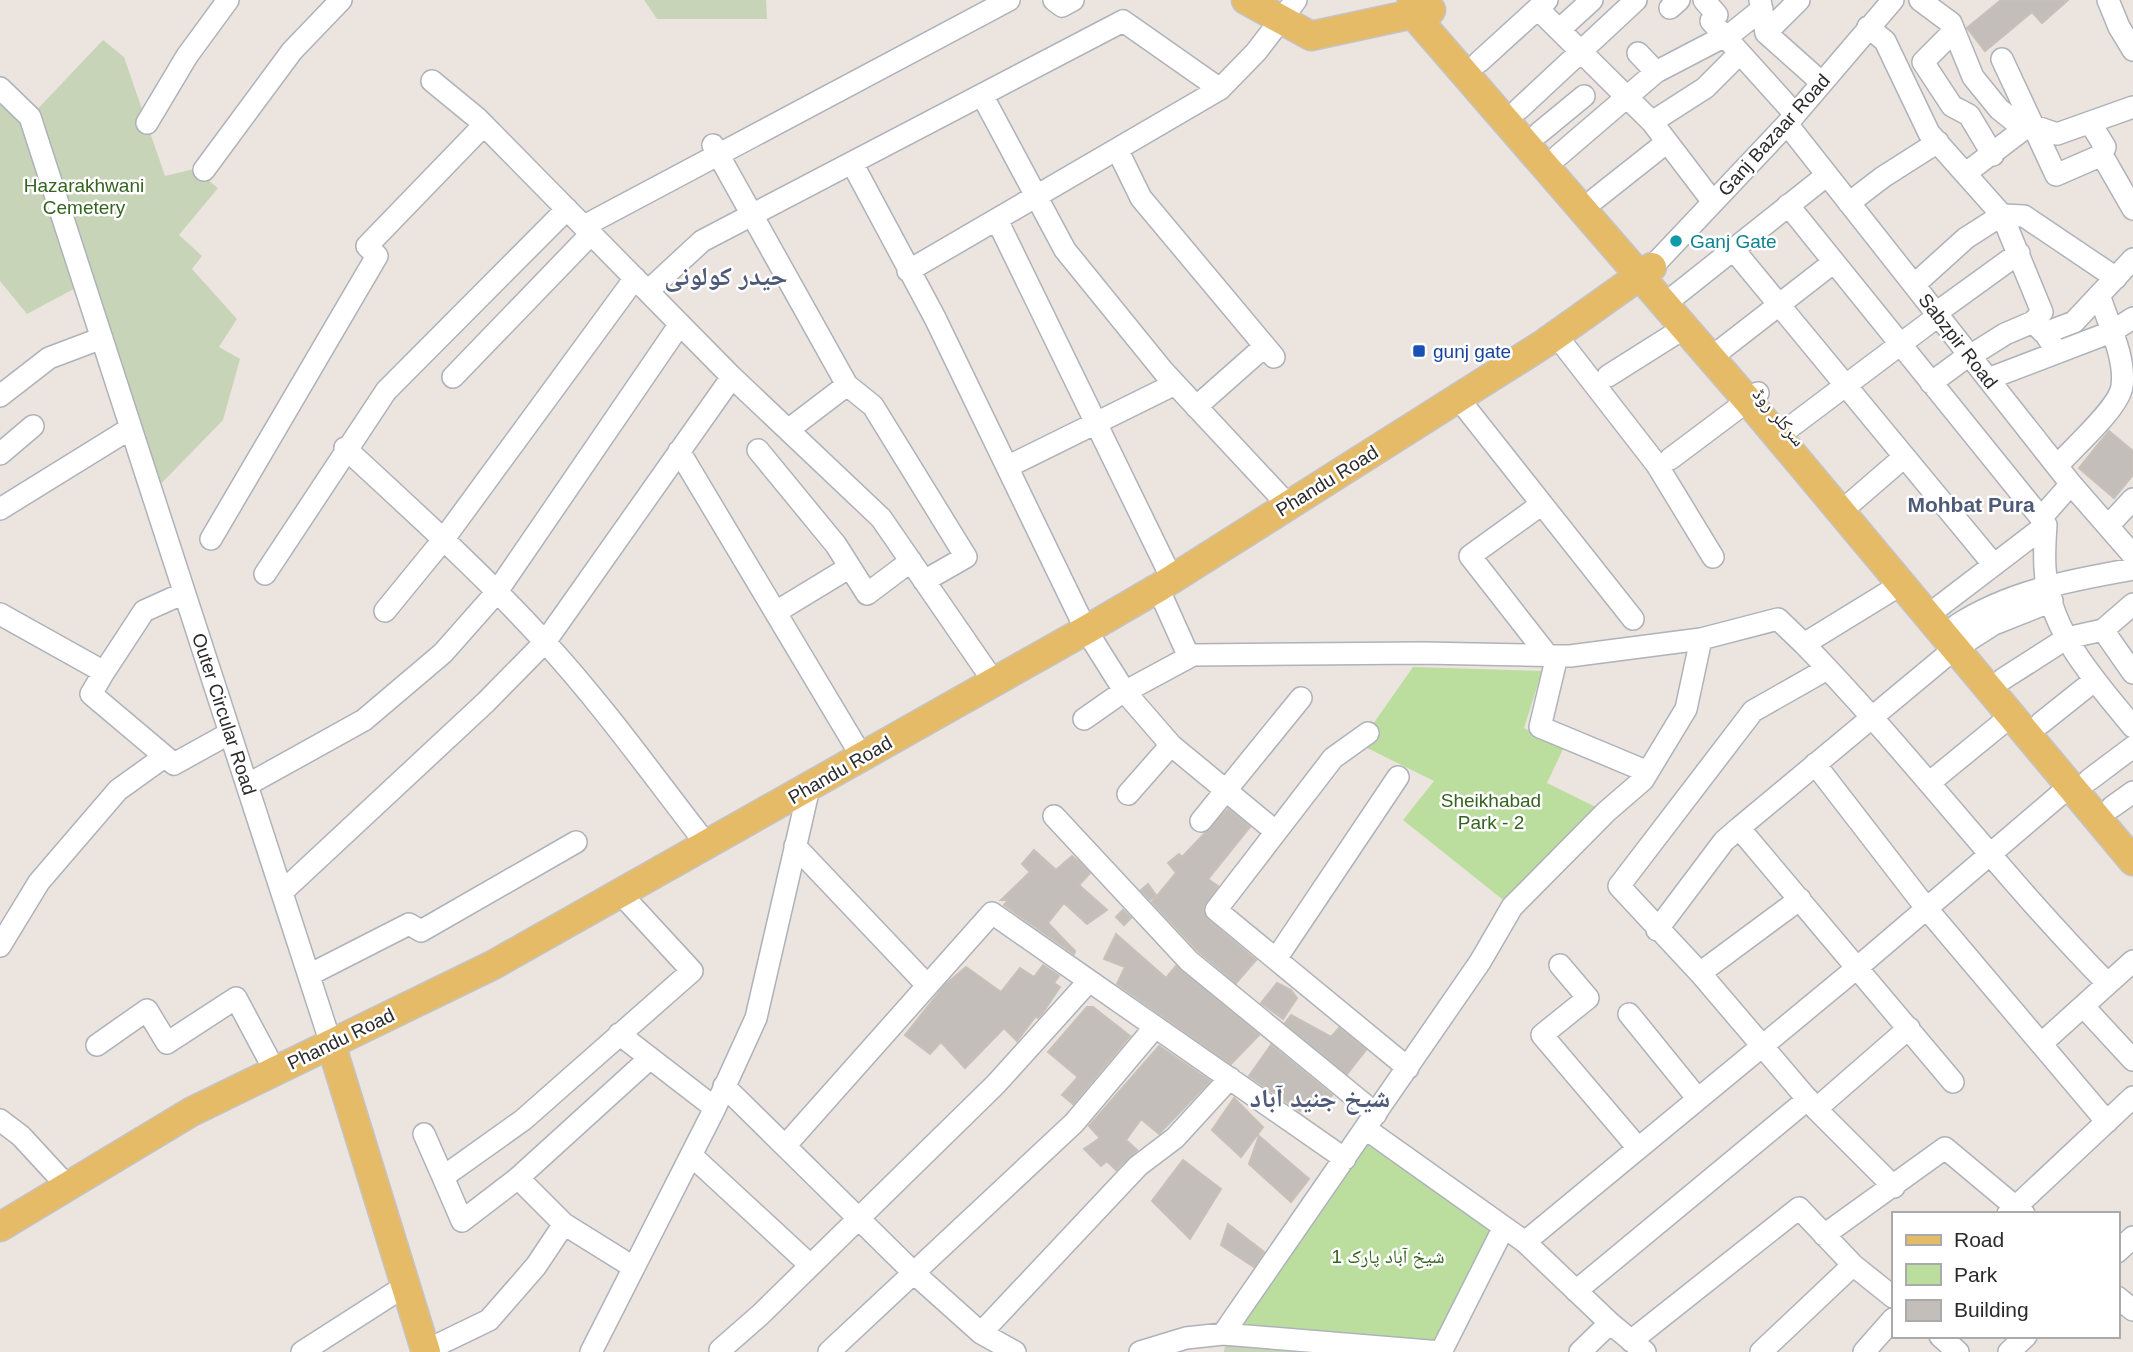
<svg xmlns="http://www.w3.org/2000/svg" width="2133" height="1352" font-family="Arial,'Noto Naskh Arabic',sans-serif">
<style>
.green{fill:#bbde9f}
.cemetery{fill:#c8d4b7}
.building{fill:#c4beba;stroke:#c7c0b8;stroke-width:2}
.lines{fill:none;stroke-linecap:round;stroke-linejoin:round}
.minor-casing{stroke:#aeb2ba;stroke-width:24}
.major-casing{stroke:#c4c4c4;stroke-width:31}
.minor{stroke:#fff;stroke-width:21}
.major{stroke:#e6bb68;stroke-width:28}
.culture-dot{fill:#0f9aa8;stroke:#fff;stroke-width:2.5}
.transit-dot{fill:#1a4fb4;stroke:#fff;stroke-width:2.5}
.labels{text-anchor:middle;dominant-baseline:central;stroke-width:5;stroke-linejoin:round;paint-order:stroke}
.street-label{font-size:19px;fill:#2b2b2b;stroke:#fff}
.park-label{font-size:19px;fill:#356320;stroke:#fff}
.culture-label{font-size:19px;fill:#0d838f;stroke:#fff;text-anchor:start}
.transit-label{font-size:19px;fill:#164399;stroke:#fff;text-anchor:start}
.neighbourhood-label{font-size:21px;font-weight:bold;fill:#4e5a78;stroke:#fff}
.district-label{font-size:26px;font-weight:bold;fill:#4e5a78;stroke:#fff}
</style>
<rect width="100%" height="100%" fill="#ece4de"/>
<path class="green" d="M1413,667L1542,671L1524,728L1563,749L1547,783L1606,812L1512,907L1403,820L1434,781L1359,744Z
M1366,1129L1504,1227L1441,1352L1223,1334Z"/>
<path class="cemetery" d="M644,0H766L767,19H657Z
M103,40L124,57L165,176L194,169L218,188L179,235L202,256L192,269L237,319L219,347L240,359L223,420L152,493L83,284L27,314L0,281V85L30,117Z
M1225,1345L1303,1350V1352H1224Z"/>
<path class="building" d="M2001,0H2068L2042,23L2032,12L1985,51L1967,28Z
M2109,431L2133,451V475L2114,498L2079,468Z
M1228,809L1250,827L1208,879L1218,886L1203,909L1208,920L1256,960L1236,983L1198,951L1152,902L1176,873L1168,863L1179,854L1182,857Z
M1034,850L1056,870L1072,856L1078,861L1090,873L1079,885L1107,910L1087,924L1064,903L1048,923L1075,951L1074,954L1004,905L1008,900H1001L1030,872L1022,864Z
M1148,884L1156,895L1150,900L1141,890Z
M1123,910L1131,918L1124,925L1116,917Z
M1116,934L1166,978L1176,966L1259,1035L1231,1064L1117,984L1125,967L1104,959Z
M1043,965L1059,976L1054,983L1060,987L1044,1011L1038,1018L1036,1016L1017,1041L1004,1028L965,1068L941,1042L930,1054L905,1035L945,985L966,967L1001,992L1020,968L1034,977Z
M1277,983L1291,990L1297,998L1283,1019L1261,1003Z
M1087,1007H1093L1130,1036L1073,1104L1062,1095L1078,1077L1048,1052Z
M1291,1015L1331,1037L1339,1028L1366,1050L1347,1074L1285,1023Z
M1271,1045L1332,1095L1321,1109L1306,1100L1300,1111L1249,1076Z
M1159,1046L1210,1081L1159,1134L1141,1119L1126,1140L1137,1150L1116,1170L1107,1161L1101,1166L1084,1149L1100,1138L1089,1126Z
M1234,1098L1263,1127L1241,1157L1212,1130Z
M1259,1136L1309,1179L1291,1202L1249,1164Z
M1183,1160L1221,1189L1190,1239L1152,1201Z
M1228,1224L1264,1252L1254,1267L1221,1245Z"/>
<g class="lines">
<g class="minor-casing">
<path id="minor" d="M1054,0L1062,6L1073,0
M1704,0L1717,15L1711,21L1794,113
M1760,0L1766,33L1821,82
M1920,0L1951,23L1973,77L1999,109L2024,129
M2108,0L2119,27L2133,50
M1670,8L1679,0
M1538,9L1652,122L1713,202
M1868,27L1885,41L1929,133L2002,215L2024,216L2116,278
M1559,30L1592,0
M1954,31L1923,62L1952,106L1969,115L1993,155
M1766,33L1799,0
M1726,38L1762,9
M2002,59L2056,175L2102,155
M1479,62L1547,0
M1656,72L1725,36
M432,81L477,118L732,377L881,518L994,682
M0,88L30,117L331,1044
M982,95L1065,250L1164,372L1288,505
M1519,109L1636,0
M1652,122L1705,88L1740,53
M147,123L187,56L228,0
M1787,124L2071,484L2133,555
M2091,124L2105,147L2102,155L2133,209
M1539,133L1584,96
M713,145L847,385L788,430
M1118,151L1141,198L1274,357
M1558,156L1656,72L1638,53
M852,163L935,318L1086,630L1125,692L1171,745L1275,831
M204,170L292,51L341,0
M1966,173L2024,129L2034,126L2057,134L2133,107
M1595,199L1667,142
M1849,203L1883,177L1938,142
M1788,205L2041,518L2071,484
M997,220L1172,579
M584,226L1009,0
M1733,249L1994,565
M1652,267L1787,124L1893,0
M908,271L1220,89L1256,52L1296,0
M1914,285L1966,238L2002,215L2042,312L2033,322
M648,291L702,241L1123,21L1220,89
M1676,295L1827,175
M1936,313L2019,253
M1556,335L1657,465L1713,557
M1722,349L1834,262
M2056,351L2045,333L2074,322L2133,259
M1970,356L2005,334L2033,322L2043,332
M1608,376L1684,328
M453,377L591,234
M1988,379L2111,332L2133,318
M1931,383L1969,355
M847,385L873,406L966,557L924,581
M0,396L49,358L102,338
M1458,398L1633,619
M1196,407L1265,346
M1789,428L1938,316
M345,448C413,511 482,573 544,641C603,705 654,777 707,845
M758,450L836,545L867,594L911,561
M679,451L862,757
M0,454L33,426
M1670,459L1758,393
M2057,466C2072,449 2120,407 2122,386C2126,358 2108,323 2100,297
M1007,467L1175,384
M1852,502L1904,457
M1542,504L1470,556L1548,656
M0,509L131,428
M2046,525C2045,539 2044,554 2045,568C2048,631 2096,681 2133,727
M2108,526L2133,499
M211,539L377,256L367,246L484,125
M265,574L386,391L567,209
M1158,588L1189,657
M1940,606L2046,525L2041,518
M385,611L443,540L635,278
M776,612L850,567
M0,614L104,672L144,611L184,593
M1957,625C2010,591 2071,580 2133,569
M2103,630L2133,673
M1969,640L1994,624L2052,601
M1804,644C1910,753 2001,875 2107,983
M1557,656L1540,727L1648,772
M104,672L91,694L174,764L230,733
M2003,679L2067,638L2103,630L2133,604
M1084,719L1117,696L1193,655L1422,653L1570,656L1701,639L1778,619L1804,644L1900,585
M2041,723L2095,680
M1368,733L1333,758L1216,910L1408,1068
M1815,764L1927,909L2107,1122
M2089,780L2133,747
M1929,783L2011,716
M247,785L364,720L443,653L496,593L680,324
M1128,794L1171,745
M2112,807L2133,792
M1054,816L1189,961L1376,1114
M1201,821L1301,698
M795,846L927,985
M282,892L486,702L545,642L732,377
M621,894L692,971L523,1120L443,1177L462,1221L518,1178L649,1059
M1800,899L1700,973L1816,1109L1894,1187
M1657,930L1724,841L1739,828
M0,946L39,882L118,790L164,757
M1276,959L1398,777
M1560,965L1588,998L1542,1035L1638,1148
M1700,973L1619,886L1753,711L1827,669
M309,975L409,924L421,931L576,842
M2083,1006L2133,1060
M1629,1014L1698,1099
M619,1034L715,1108
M2041,1044L2133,961
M97,1045L147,1010L167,1043L236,998L275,1071
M1953,1082L1739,828L1953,650
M724,1086L915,1274L981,1333L1015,1352
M1816,1109L1909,1028
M0,1120L21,1136L68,1187
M1366,1129L1525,1242L1610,1323L1645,1352
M424,1134L443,1177
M785,1146L992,913L1345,1159
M691,1155L810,1265
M518,1178L564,1224
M2008,1214L2133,1097
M1824,1235L1945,1148L2024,1214
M1525,1242L1858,967L2070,786
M2117,1252L2133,1237
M1853,1265L1893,1297
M1576,1291L1808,1099
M2117,1297L2133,1310
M981,1333L1138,1166L1175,1138L1230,1078
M1223,1334L1441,1352L1504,1227
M1940,1336L1958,1352
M1631,1341L1799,1208L1853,1265L1761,1352
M720,1350L760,1315L996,1084L1089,981
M425,1351L489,1320L536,1266L564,1224L633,1267
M302,1352L405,1286
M591,1352L715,1108L756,1018L809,788
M829,1352L1074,1123L1155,1027
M1140,1352L1186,1338L1223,1334L1480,962L1512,907L1606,812L1643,780L1686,709L1701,639
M1580,1352L1610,1323
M1864,1352L1893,1319
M2009,1352L2026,1336"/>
</g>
<g class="major-casing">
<path id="major" d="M1246,0L1311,36L1431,10
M1412,0L1413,14L1749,402L2133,861
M331,1044L426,1352
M0,1227L191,1112L493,965L1086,630L1158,588L1545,343L1652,267"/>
</g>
<use href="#minor" class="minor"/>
<use href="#major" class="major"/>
</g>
<circle class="culture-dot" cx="1676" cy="241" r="7"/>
<rect class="transit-dot" x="1412" y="344" width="14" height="14" rx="3.5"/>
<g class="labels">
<g class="street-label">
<text transform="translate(1774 135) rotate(-48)">Ganj Bazaar Road</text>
<text transform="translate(1958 341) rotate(52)">Sabzpir Road</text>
<text transform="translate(1779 417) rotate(50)">سرکلر روڈ</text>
<text transform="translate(1327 481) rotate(-32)">Phandu Road</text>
<text transform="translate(224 714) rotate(72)">Outer Circular Road</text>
<text transform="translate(840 770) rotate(-30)">Phandu Road</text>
<text transform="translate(341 1039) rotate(-26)">Phandu Road</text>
</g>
<g class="park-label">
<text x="84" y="185">Hazarakhwani<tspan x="84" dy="22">Cemetery</tspan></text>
<text x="1491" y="800">Sheikhabad<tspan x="1491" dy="22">Park - 2</tspan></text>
<text x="1388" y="1256">شیخ آباد پارک 1</text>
</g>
<g class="culture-label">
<text x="1690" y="241">Ganj Gate</text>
</g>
<g class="transit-label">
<text x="1433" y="351">gunj gate</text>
</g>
<g class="neighbourhood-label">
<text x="1971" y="504">Mohbat Pura</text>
</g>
<g class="district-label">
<text x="726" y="276">حیدر کولونی</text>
<text x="1320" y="1098">شیخ جنید آباد</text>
</g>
</g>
<rect x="1892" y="1212" width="228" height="126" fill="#ffffff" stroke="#aaaaaa" stroke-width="2"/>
<rect x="1906" y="1235" width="35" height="10" fill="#e6bb68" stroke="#aaaaaa" stroke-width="2"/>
<text x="1954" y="1247" font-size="21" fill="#2b2b2b">Road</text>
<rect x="1906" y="1264" width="35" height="21" fill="#bbde9f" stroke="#aaaaaa" stroke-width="2"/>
<text x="1954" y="1282" font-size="21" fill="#2b2b2b">Park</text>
<rect x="1906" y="1300" width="35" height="21" fill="#c4beba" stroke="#aaaaaa" stroke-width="2"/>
<text x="1954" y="1317" font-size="21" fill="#2b2b2b">Building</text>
</svg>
